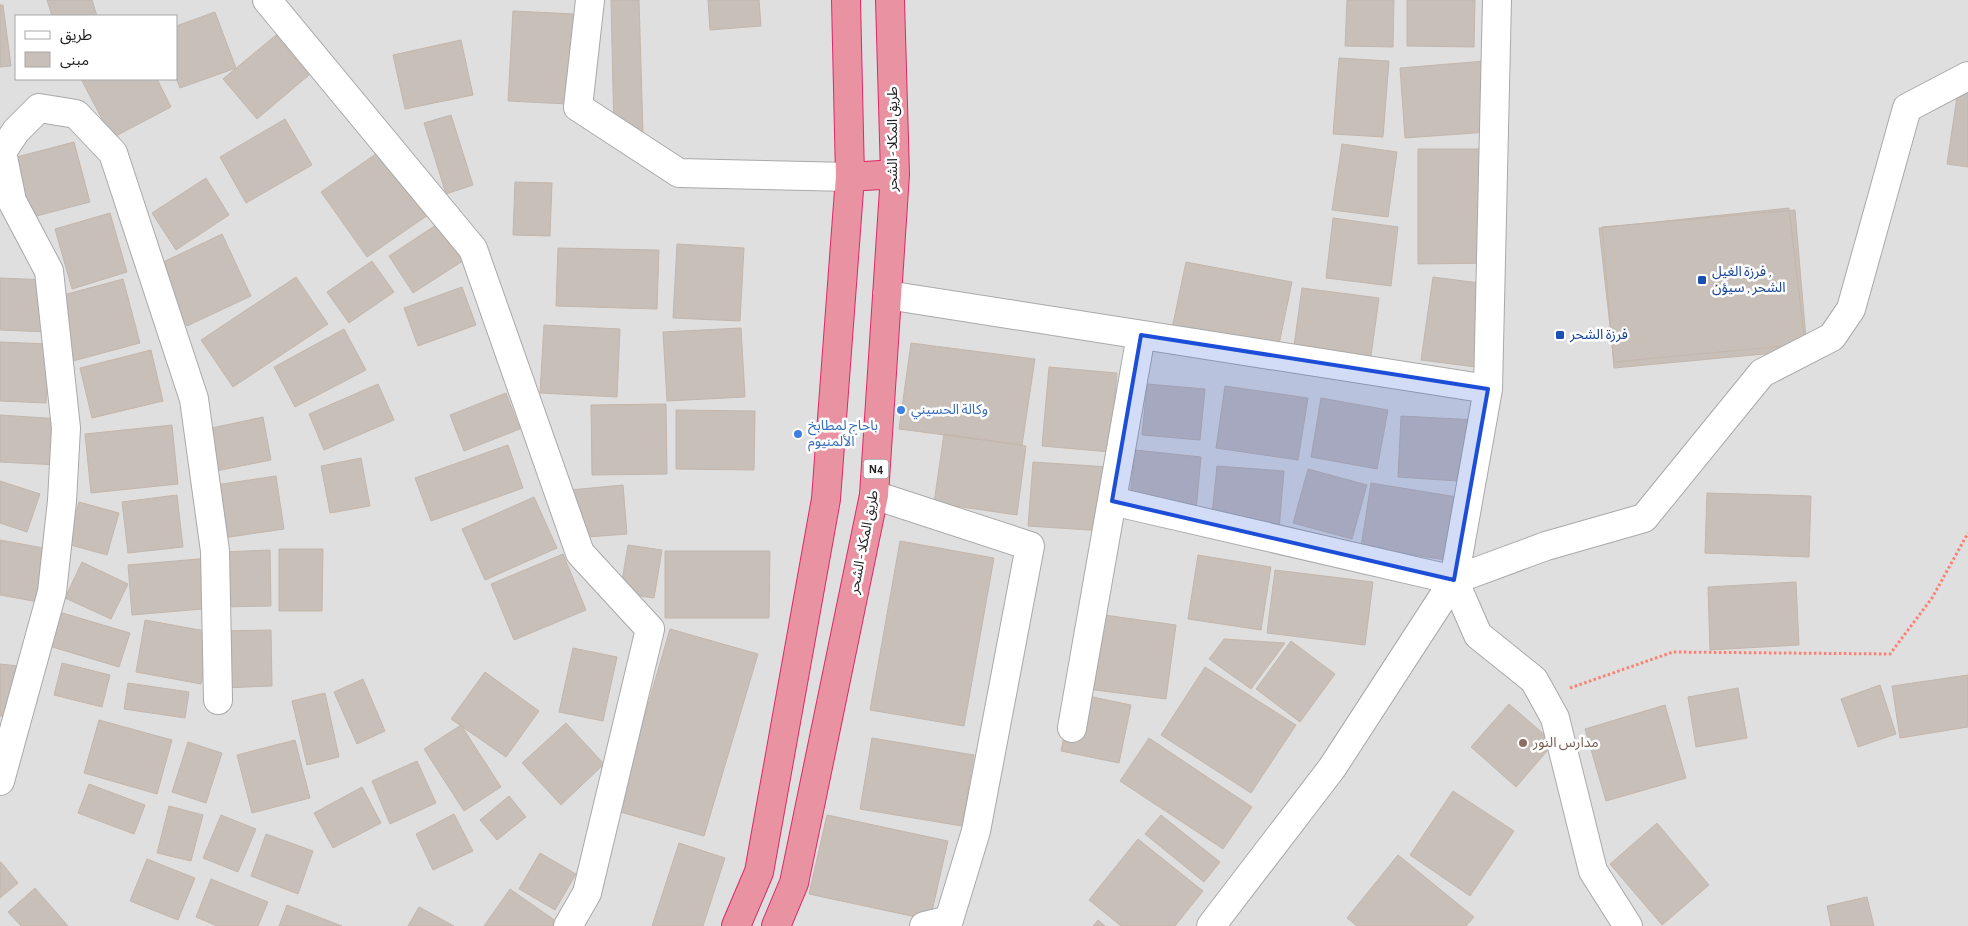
<svg xmlns="http://www.w3.org/2000/svg" width="1968" height="926" font-family="'Alegreya Sans','Noto Sans Arabic',sans-serif">
<style>
.residential{fill:#e0dfdf;fill-rule:evenodd}
.building{fill:#c7bfb8;stroke:#c4b6ab}
.lines{fill:none;stroke-linecap:round;stroke-linejoin:round}
.street-casing{stroke:#a9a9a9;stroke-width:30}
.highway-casing{stroke:#dc2a67;stroke-width:30}
.path{stroke:#fa8072;stroke-width:3;stroke-dasharray:2.5 2.5;stroke-linecap:butt}
.street{stroke:#fff;stroke-width:28}
.highway{stroke:#e892a2;stroke-width:28}
.marked{fill:#1d4ed8;fill-opacity:0.2;stroke:#1d4ed8;stroke-width:4;stroke-linejoin:round}
.transit-dot{fill:#1a4fb4;stroke:#fff;stroke-width:2}
.shop-dot{fill:#3f7fe0;stroke:#fff;stroke-width:2}
.education-dot{fill:#8d6e63;stroke:#fff;stroke-width:2}
.labels{text-anchor:middle;dominant-baseline:central;stroke-width:5;stroke-linejoin:round;paint-order:stroke}
.shield{fill:#fff;stroke:#646464;stroke-width:1}
.shield-label{font-size:12px;font-weight:bold;fill:#222}
.street-label{font-size:14px;fill:#222;stroke:#fff}
.transit-label{font-size:14px;fill:#164399;stroke:#fff;text-anchor:start}
.shop-label{font-size:14px;fill:#366cbe;stroke:#fff;text-anchor:start}
.education-label{font-size:14px;fill:#785e54;stroke:#fff;text-anchor:start}
</style>
<rect width="100%" height="100%" fill="#f2efe9"/>
<path class="residential" d="M0,0H1968V926H0ZM16,16H176V79H16Z"/>
<path class="building" d="M47,0H92L97,16H52Z
M611,0H639L643,133L614,134Z
M708,0H759L761,26L710,30Z
M1347,0H1394L1393,47L1345,46Z
M1407,0H1475L1474,47L1407,46Z
M0,5H3L11,66L0,67Z
M513,11L574,14L568,104L508,101Z
M215,12L236,68L180,88L176,78V26Z
M276,35L309,75L257,119L223,79Z
M461,40L473,95L405,109L393,55Z
M1339,58L1389,61L1383,137L1333,134Z
M1497,60L1502,131L1405,138L1400,68Z
M81,79H157L171,107L112,138Z
M1958,90L1968,91V167L1947,164Z
M451,115L473,185L446,194L424,123Z
M285,119L312,165L246,203L220,157Z
M74,142L90,202L25,219L9,159Z
M1342,144L1397,152L1388,217L1332,210Z
M383,149L428,215L367,257L321,192Z
M1418,149H1492V263L1418,264Z
M206,178L229,215L176,250L152,213Z
M515,182L552,183L550,236L513,235Z
M1789,208L1805,344L1614,362L1599,228Z
M1795,210L1807,350L1614,368L1602,227Z
M110,213L127,272L72,289L55,229Z
M1333,218L1398,227L1391,286L1326,278Z
M445,219L469,257L413,293L389,256Z
M222,234L251,296L187,326L157,265Z
M677,244L744,248L740,321L673,318Z
M558,248L659,250L657,309L556,306Z
M372,261L394,292L349,323L327,292Z
M1186,262L1292,282L1277,354L1171,333Z
M296,277L328,324L233,387L201,340Z
M1433,277L1487,284L1476,367L1421,360Z
M0,278L49,280L47,332L0,330Z
M123,279L140,343L73,361L56,297Z
M462,287L476,325L418,346L404,308Z
M1302,288L1379,298L1370,363L1293,353Z
M544,325L620,329L617,397L540,393Z
M741,328L745,397L667,401L663,332Z
M344,329L366,370L295,407L274,367Z
M0,342L49,344L46,403L0,401Z
M911,343L1035,359L1022,445L899,429Z
M151,350L163,401L92,418L80,368Z
M1049,367L1117,373L1110,452L1042,446Z
M378,384L394,420L324,450L309,414Z
M1147,384L1205,389L1200,440L1142,435Z
M1225,386L1308,398L1298,460L1216,448Z
M506,393L520,429L464,451L450,415Z
M1321,398L1388,410L1377,469L1311,457Z
M666,404L667,474L592,475L591,405Z
M676,410L755,411L754,470L676,469Z
M0,415L61,419L58,465L0,462Z
M1401,416L1477,420L1473,482L1398,477Z
M263,417L271,460L216,471L207,429Z
M172,425L178,484L91,493L85,434Z
M944,434L1026,446L1017,515L934,503Z
M508,445L523,488L431,521L415,478Z
M1135,450L1201,457L1195,522L1128,515Z
M361,458L370,506L330,513L321,466Z
M1033,462L1109,467L1104,531L1028,526Z
M1217,466L1284,471L1279,530L1211,524Z
M1308,469L1367,485L1352,539L1293,523Z
M276,476L284,529L223,538L215,485Z
M0,481L40,494L27,532L0,523Z
M1371,483L1457,497L1446,560L1361,547Z
M623,485L627,534L563,539L559,491Z
M1707,493L1811,496L1809,557L1705,553Z
M177,495L183,547L128,553L122,502Z
M534,497L557,548L485,580L462,529Z
M79,502L119,513L107,555L67,544Z
M0,540L49,549L38,602L0,595Z
M900,541L994,558L964,726L870,710Z
M628,545L662,550L654,598L620,593Z
M279,549H323L322,611H279Z
M270,550L271,606L221,607L220,552Z
M665,551H770L769,618H665Z
M563,554L586,610L514,640L491,584Z
M1198,555L1271,567L1261,630L1188,619Z
M210,558L214,608L132,615L128,565Z
M82,562L128,584L111,619L65,598Z
M1275,570L1373,582L1365,645L1267,633Z
M1796,582L1799,645L1710,650L1708,587Z
M49,609L130,633L119,667L39,643Z
M1090,613L1176,625L1166,699L1079,688Z
M145,620L211,632L201,684L136,672Z
M670,629L758,654L704,836L617,811Z
M271,630L272,686L222,688L221,631Z
M1224,639L1285,643L1251,689L1209,659Z
M1291,641L1335,674L1300,722L1256,689Z
M573,648L617,657L603,721L559,712Z
M62,663L110,675L102,707L54,695Z
M0,664L19,666L13,718L0,716Z
M1205,667L1296,725L1251,793L1161,735Z
M485,672L539,711L506,757L451,719Z
M1968,675V727L1900,738L1892,686Z
M363,679L385,731L357,744L334,692Z
M128,683L189,692L185,718L124,709Z
M1880,685L1896,734L1858,747L1841,699Z
M1738,688L1747,738L1696,747L1688,697Z
M325,693L339,757L307,765L292,701Z
M1073,693L1131,705L1119,763L1061,751Z
M1509,704L1554,743L1516,787L1471,747Z
M1665,705L1686,778L1606,801L1585,729Z
M99,720L172,740L157,794L84,773Z
M566,723L604,764L561,805L522,763Z
M461,725L501,787L464,811L424,749Z
M872,738L974,755L962,826L860,809Z
M1149,738L1252,807L1223,849L1120,781Z
M295,740L310,798L252,813L237,755Z
M188,742L222,753L206,803L172,792Z
M417,761L436,803L390,824L372,781Z
M89,784L145,805L134,834L78,813Z
M362,787L381,823L333,848L314,813Z
M1453,791L1514,831L1470,896L1410,855Z
M509,796L526,817L497,840L480,820Z
M169,806L203,815L191,861L157,853Z
M454,814L473,851L433,870L416,834Z
M221,815L256,829L238,872L203,858Z
M827,815L948,841L930,920L809,894Z
M1161,815L1220,862L1204,882L1145,834Z
M1657,823L1709,885L1662,925L1610,864Z
M266,834L313,851L298,894L251,876Z
M1138,839L1203,891L1175,926H1121L1089,900Z
M679,843L725,858L703,926H652Z
M540,853L576,874L555,910L519,889Z
M1398,855L1474,917L1466,926H1357L1347,918Z
M147,859L195,878L178,920L130,901Z
M1,862L18,883L0,898V863Z
M211,879L268,902L258,926H217L196,917Z
M35,888L68,926H21L8,912Z
M510,889L563,926H484Z
M1867,897L1874,926H1831L1827,906Z
M287,905L342,926H279Z
M419,907L454,926H408Z
M1098,920L1105,926H1093Z"/>
<g class="lines">
<g class="street-casing">
<path id="street" d="M267,0L473,249L580,553L650,629L587,893L568,926
M590,0L578,107L679,173L850,177
M887,295L1488,389
M874,495L1030,546L976,831L949,920L924,926
M1112,501L1454,580
M1072,728L1141,335
M0,781L52,592L62,501L66,428L49,271L12,201L2,152L16,131L39,108L76,114L113,153L194,399L215,551L218,700
M1211,926L1332,768L1454,580L1488,389L1497,0
M1628,926L1593,871L1555,718L1534,680L1478,635L1454,580L1546,546L1644,518L1762,373L1832,337L1851,309L1907,108L1968,76"/>
</g>
<g class="highway-casing">
<path id="highway" d="M850,177L895,174
M736,926L759,872L826,499L850,177L846,0
M776,926L794,883L874,495L895,174L890,0"/>
</g>
<path class="path" d="M1570,688L1673,652L1890,654L1932,598L1968,533"/>
<use href="#street" class="street"/>
<use href="#highway" class="highway"/>
</g>
<path class="marked" d="M1141,335L1488,389L1454,580L1112,501Z"/>
<g class="transit-dot">
<rect x="1697" y="275" width="10" height="10" rx="2.5"/>
<rect x="1555" y="330" width="10" height="10" rx="2.5"/>
</g>
<g class="shop-dot">
<circle cx="901" cy="410" r="5"/>
<circle cx="798" cy="434" r="5"/>
</g>
<circle class="education-dot" cx="1523" cy="743" r="5"/>
<g class="labels">
<rect class="shield" x="863.5" y="459.5" width="25" height="19" rx="4"/>
<g class="shield-label">
<text x="876" y="469">N4</text>
</g>
<g class="street-label">
<text transform="translate(893 139) rotate(-90)">طريق المكلا - الشحر</text>
<text transform="translate(864 542) rotate(-79)">طريق المكلا - الشحر</text>
</g>
<g class="transit-label">
<text x="1712" y="272">فرزة الغيل ,<tspan x="1712" dy="16">الشحر , سيؤن</tspan></text>
<text x="1570" y="335">فرزة الشحر</text>
</g>
<g class="shop-label">
<text x="911" y="410">وكالة الحسيني</text>
<text x="808" y="426">باحاج لمطابخ<tspan x="808" dy="16">الألمنيوم</tspan></text>
</g>
<g class="education-label">
<text x="1533" y="743">مدارس النور</text>
</g>
</g>
<rect x="15" y="15" width="162" height="65" fill="#ffffff" stroke="#a7a7a7"/>
<rect x="25" y="31" width="25" height="8" fill="#ffffff" stroke="#a7a7a7"/>
<text x="60" y="40" font-size="15" fill="#222222">طريق</text>
<rect x="25" y="52" width="25" height="15" fill="#c7bfb8" stroke="#a7a7a7"/>
<text x="60" y="65" font-size="15" fill="#222222">مبنى</text>
</svg>
